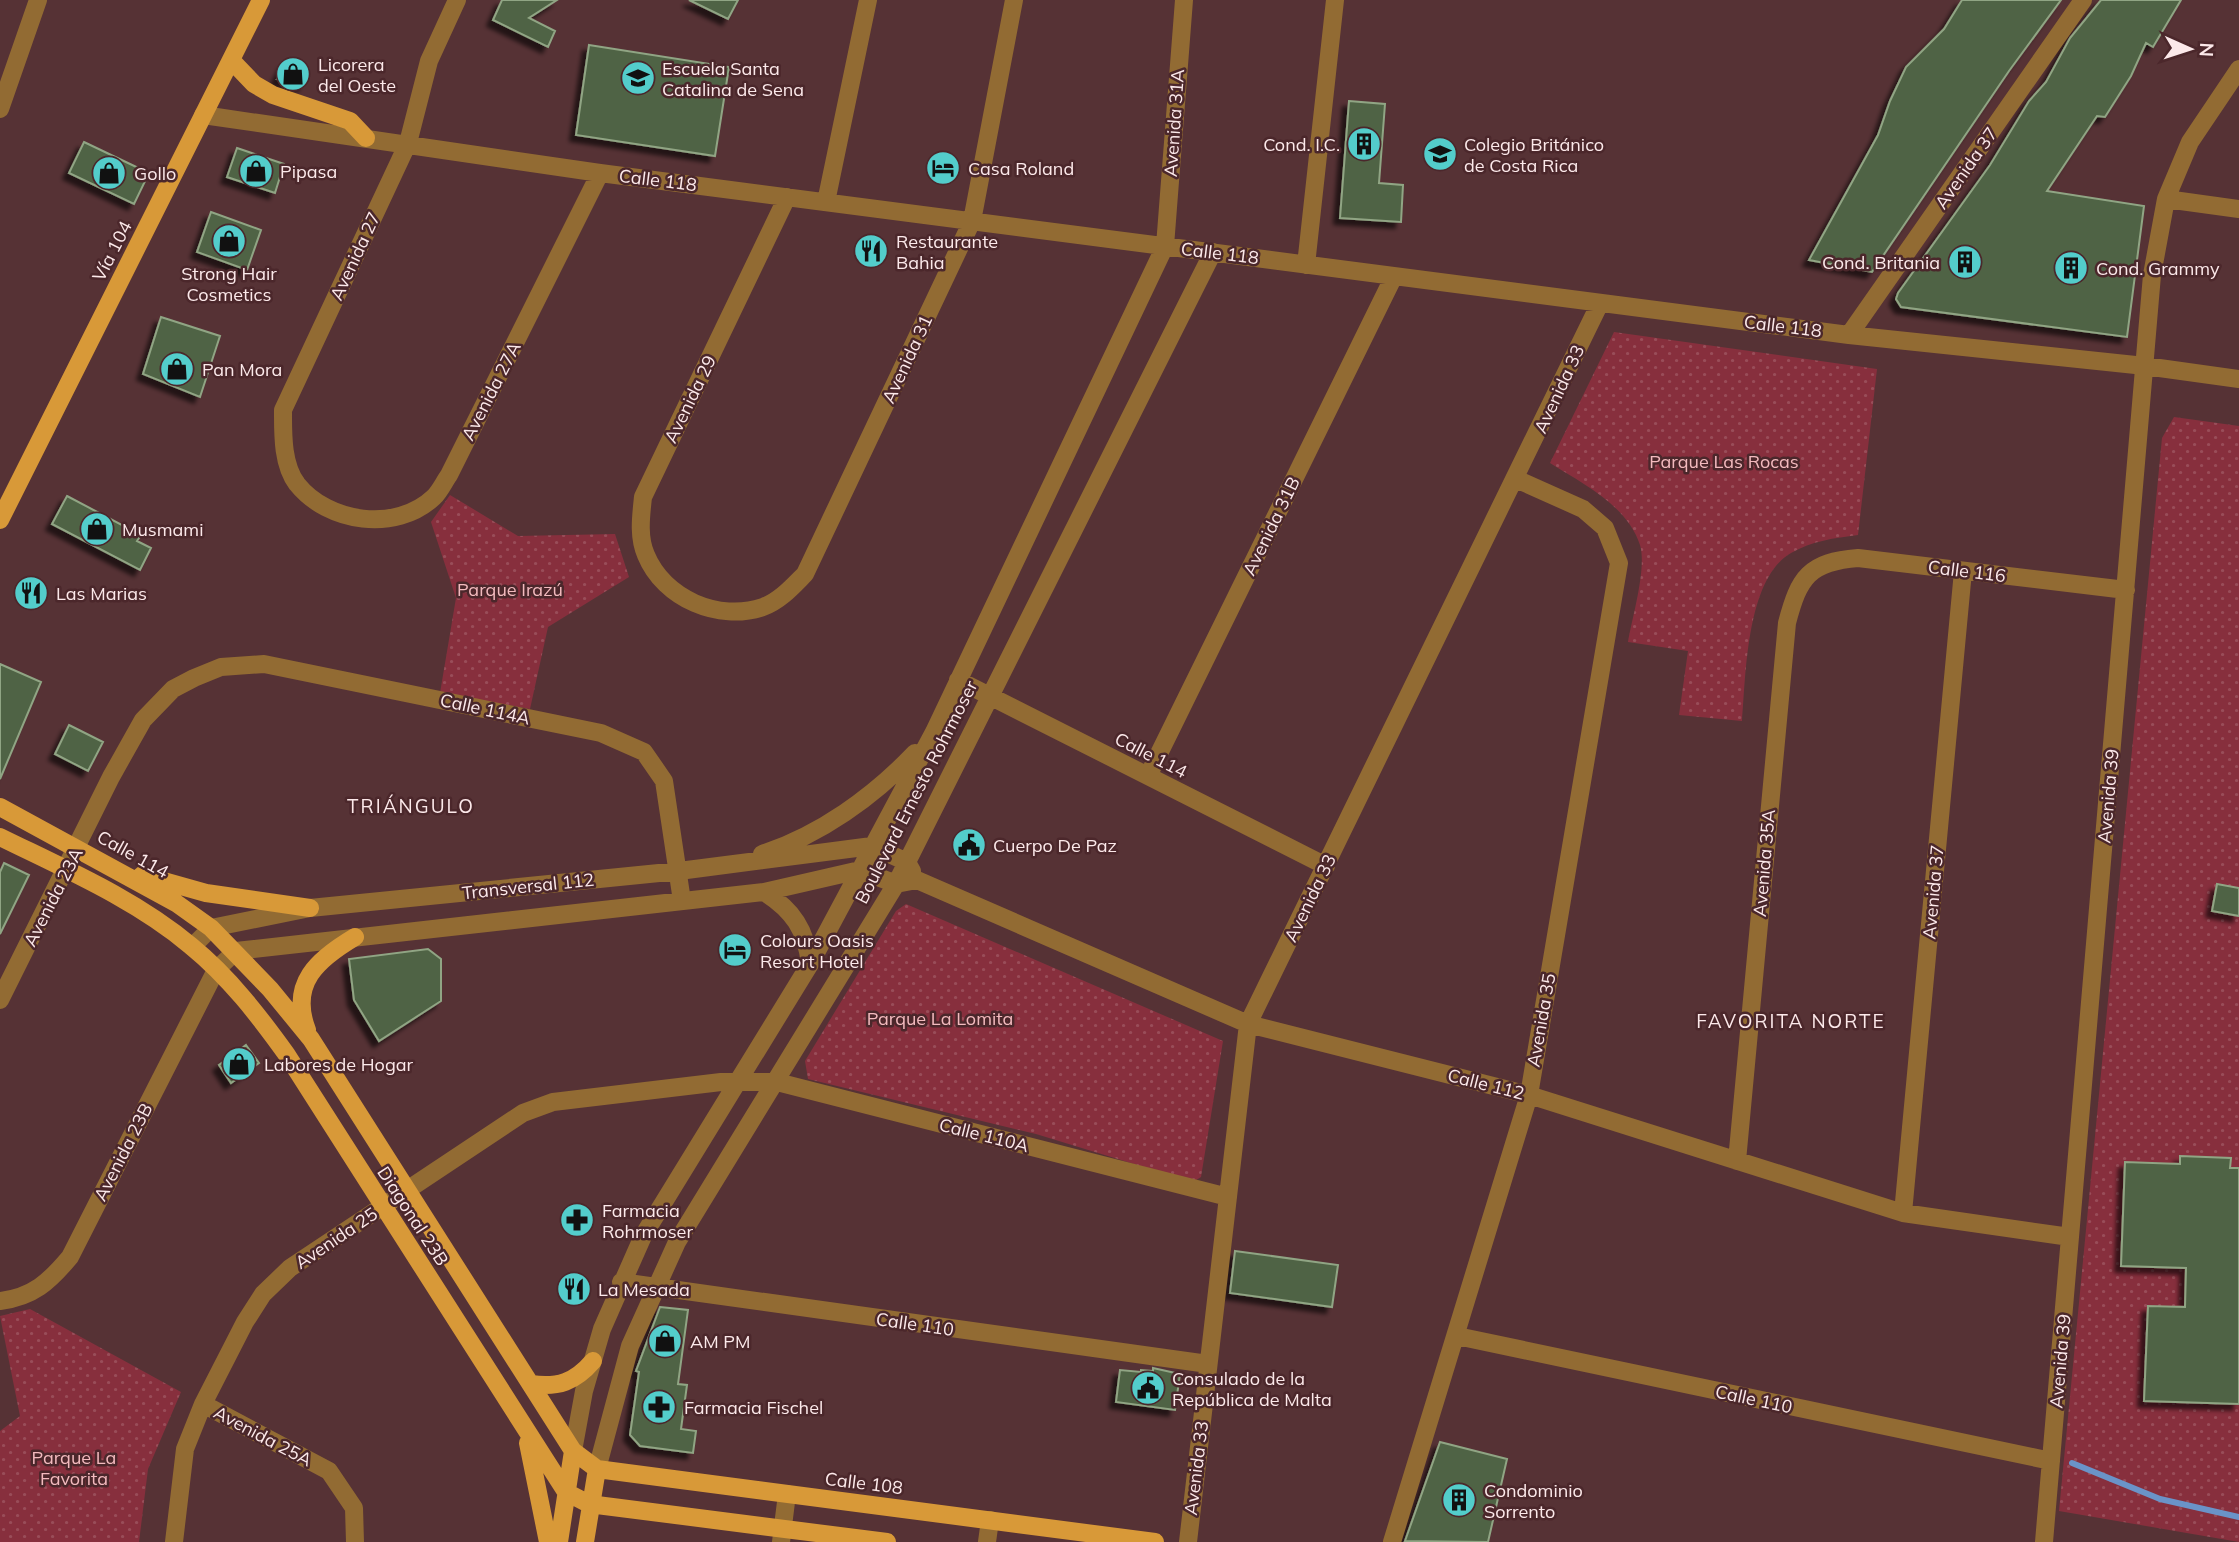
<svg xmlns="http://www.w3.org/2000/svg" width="2239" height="1542" font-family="Mulish,sans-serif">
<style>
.park{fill:url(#park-dots)}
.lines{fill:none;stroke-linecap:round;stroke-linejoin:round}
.stream{stroke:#6a93c8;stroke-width:6}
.building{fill:#506345;stroke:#90a584;stroke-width:2;filter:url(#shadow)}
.minor{stroke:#926b33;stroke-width:18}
.major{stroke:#d89938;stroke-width:18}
.labels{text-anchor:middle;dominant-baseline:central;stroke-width:5;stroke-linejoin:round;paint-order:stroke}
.poi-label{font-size:18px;fill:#fce9ea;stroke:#4b272b;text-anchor:start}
.street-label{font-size:18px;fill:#fce9ea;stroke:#4b272b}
.park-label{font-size:18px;fill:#f3babe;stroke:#4b272b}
.neighbourhood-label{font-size:19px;letter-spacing:2px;fill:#fce9ea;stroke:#4b272b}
</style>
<defs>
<pattern id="park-dots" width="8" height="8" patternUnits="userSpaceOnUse" patternTransform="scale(1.75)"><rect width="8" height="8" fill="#872f3d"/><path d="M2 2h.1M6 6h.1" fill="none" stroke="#994d59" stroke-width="1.8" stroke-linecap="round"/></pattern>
<filter id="shadow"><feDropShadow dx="-6" dy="6" stdDeviation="2" flood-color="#0009"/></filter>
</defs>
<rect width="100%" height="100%" fill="#563235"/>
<path class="park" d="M1614,332L1877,369L1858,535C1834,538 1812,541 1791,553C1746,579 1746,675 1742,721L1679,715L1688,651L1628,642C1632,618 1647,568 1640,545C1627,505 1583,484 1550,463Z
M2174,417L2239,426V1542L2059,1511L2162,438Z
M450,495L518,536L615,534L629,577L548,627L530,709L440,693L456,598L431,522Z
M906,904L1223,1041L1201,1177L1193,1182L1036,1134L808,1079L805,1061L896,911Z
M30,1309L181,1392L148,1469L139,1542H0V1431L20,1416L0,1316Z"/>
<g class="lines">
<path class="stream" d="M2072,1463L2160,1499L2239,1517"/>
</g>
<path class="building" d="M502,0H557L529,18L555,31L548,47L493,20Z
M689,0H738L728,19Z
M1962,0H2061L2009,71L1872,272L1809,260L1878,135L1890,101L1906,67L1944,29Z
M2101,0H2181L2153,47L2146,43L2131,76L2105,117L2097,116L2047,191L2144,206L2127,337L1901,307L1896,299L1898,293L1990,165L2029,101L2046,82L2070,38Z
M589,45L729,67L715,156L576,135Z
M285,63L308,69L304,85L277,79Z
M1349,101L1385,104L1379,183L1403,185L1401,222L1340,218Z
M84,142L149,173L134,204L69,173Z
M237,148L284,164L275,193L227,177Z
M211,212L261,230L247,270L197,252Z
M161,317L220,336L200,397L143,374Z
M67,496L141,535L137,541L151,548L140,570L52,524Z
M0,664L41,682L0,779Z
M69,725L103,742L88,771L55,754Z
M4,863L29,875L0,934V872Z
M2217,884L2239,888V916L2212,911Z
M428,949L441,959V1001L379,1041L354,1000L349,959Z
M246,1045L259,1063L231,1083L219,1065Z
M2180,1156L2231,1158L2230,1168H2239V1404L2144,1401L2148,1306L2185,1307L2186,1268L2121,1266L2125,1162L2180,1164Z
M1235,1251L1338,1265L1332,1307L1230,1293Z
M660,1307L688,1310L678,1384L687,1385L681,1429L696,1431L693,1453L640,1446L630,1435L639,1372L636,1371Z
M1153,1368L1180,1374L1175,1410L1116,1402L1120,1370L1141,1372V1370L1153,1371Z
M1440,1442L1507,1459L1488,1542L1405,1541Z"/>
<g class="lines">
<path class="minor" d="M457,0L429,61L408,143L283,410C283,433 282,464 297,484C328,523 396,533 434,497C440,491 444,482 449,475L600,173
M0,109L38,0
M203,115L600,173L1849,335L2145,366L2239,379
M787,197L643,497C641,516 638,537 646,555C664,599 719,622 763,607C780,601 793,586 805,574L972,221L1014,0
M2166,199L2239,209
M826,202L868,0
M1306,265L1335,0
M1849,335L2083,0
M958,680L1326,866
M1148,776L1394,276
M762,854C820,835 873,797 915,753
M860,870L896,884L917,880L1248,1024L1529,1095L1903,1213L2070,1237
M764,892C793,910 806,930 810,964
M192,947L211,928L310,908L679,871L872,846L907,862L912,871
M0,1000L111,777L143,720L173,689L194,678L221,667L264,664L601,733L644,752L664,781L682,901
M1737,1161L1787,623C1799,577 1809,562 1858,558L2126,590
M1903,1213L1963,571
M621,1282L1208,1364
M0,1301C33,1297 49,1282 70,1257L216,970L236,951L764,892L860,870
M1457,1336L2051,1461
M203,1404L329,1471L354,1508L355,1542
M573,1451L584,1391L602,1329L643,1236L810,964L934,732L1165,246L1184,0
M597,1469L630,1346L677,1242L896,884L1213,252
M174,1542L185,1449L203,1404L245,1322L263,1294L290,1268L523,1113L553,1102L721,1082H777L1228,1197
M781,1542L787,1494
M987,1542L990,1520
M1188,1542L1248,1024L1600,303
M1392,1542L1529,1095L1619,563L1605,528L1583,509L1516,479
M2044,1542L2152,275L2166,199L2190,142L2239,69"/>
<path class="major" d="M231,60L254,84L273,95L350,121L366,138
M0,520L261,0
M0,807L176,903L211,928L270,989L311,1039L573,1451L597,1469L1155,1542
M0,837C65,869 135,899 191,946C229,977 259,1016 287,1055L566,1492L589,1504L887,1542
M142,875L206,893L310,908
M307,1030C289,983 318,959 355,937
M531,1384C558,1388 575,1382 593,1361
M528,1443L548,1542
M559,1542L573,1451
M585,1542L597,1469"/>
</g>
<defs>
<g id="shop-disc" transform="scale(1.75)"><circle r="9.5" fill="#53cdcb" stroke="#4b272b"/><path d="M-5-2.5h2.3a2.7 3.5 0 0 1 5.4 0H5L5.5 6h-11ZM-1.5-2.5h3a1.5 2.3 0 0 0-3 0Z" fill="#111"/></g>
<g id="school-disc" transform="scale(1.75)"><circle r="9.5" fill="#53cdcb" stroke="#4b272b"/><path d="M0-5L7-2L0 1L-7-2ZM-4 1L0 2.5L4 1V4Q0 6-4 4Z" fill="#111"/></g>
<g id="building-disc" transform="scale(1.75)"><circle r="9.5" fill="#53cdcb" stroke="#4b272b"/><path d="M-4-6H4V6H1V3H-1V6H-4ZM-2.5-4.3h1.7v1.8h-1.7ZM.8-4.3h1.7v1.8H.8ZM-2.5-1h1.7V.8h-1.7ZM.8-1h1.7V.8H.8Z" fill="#111"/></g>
<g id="hotel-disc" transform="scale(1.75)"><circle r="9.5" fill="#53cdcb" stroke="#4b272b"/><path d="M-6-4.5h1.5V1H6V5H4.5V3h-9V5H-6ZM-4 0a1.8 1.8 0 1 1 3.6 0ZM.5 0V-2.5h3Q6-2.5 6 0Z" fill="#111"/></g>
<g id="restaurant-disc" transform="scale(1.75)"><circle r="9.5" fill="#53cdcb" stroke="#4b272b"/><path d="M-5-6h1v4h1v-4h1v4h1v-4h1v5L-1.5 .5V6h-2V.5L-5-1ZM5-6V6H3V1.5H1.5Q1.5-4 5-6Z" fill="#111"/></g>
<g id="civic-disc" transform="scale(1.75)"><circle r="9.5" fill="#53cdcb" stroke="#4b272b"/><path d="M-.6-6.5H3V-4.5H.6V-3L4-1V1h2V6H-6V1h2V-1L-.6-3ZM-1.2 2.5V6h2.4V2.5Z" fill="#111"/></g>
<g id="pharmacy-disc" transform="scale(1.75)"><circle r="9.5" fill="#53cdcb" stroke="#4b272b"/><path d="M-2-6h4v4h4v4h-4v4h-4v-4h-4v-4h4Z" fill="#111"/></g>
</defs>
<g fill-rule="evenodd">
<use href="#shop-disc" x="293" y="74"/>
<use href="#school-disc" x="638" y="78"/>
<use href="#building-disc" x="1364" y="144"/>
<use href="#school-disc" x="1440" y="154"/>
<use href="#hotel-disc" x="943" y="168"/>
<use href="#shop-disc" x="256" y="171"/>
<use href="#shop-disc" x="109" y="173"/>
<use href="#shop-disc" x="229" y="241"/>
<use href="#restaurant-disc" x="871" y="251"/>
<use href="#building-disc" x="1965" y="262"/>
<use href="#building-disc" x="2071" y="268"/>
<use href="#shop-disc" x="177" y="369"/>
<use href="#shop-disc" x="97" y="529"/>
<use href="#restaurant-disc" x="31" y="593"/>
<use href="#civic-disc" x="969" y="845"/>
<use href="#hotel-disc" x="735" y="950"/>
<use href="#shop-disc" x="239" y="1064"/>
<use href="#pharmacy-disc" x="577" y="1220"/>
<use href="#restaurant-disc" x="574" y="1289"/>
<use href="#shop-disc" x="665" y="1341"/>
<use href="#civic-disc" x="1148" y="1388"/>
<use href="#pharmacy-disc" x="659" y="1407"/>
<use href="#building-disc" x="1459" y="1500"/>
</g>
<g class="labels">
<g class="poi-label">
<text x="318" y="64">Licorera<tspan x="318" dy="21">del Oeste</tspan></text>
<text x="662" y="68">Escuela Santa<tspan x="662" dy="21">Catalina de Sena</tspan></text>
<text x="1340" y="144" text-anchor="end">Cond. I.C.</text>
<text x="1464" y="144">Colegio Británico<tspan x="1464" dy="21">de Costa Rica</tspan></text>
<text x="968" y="168">Casa Roland</text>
<text x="280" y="171">Pipasa</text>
<text x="134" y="173">Gollo</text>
<text x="896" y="241">Restaurante<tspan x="896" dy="21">Bahia</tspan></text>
<text x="1940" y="262" text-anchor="end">Cond. Britania</text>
<text x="2096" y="268">Cond. Grammy</text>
<text x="229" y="273" text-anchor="middle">Strong Hair<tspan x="229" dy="21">Cosmetics</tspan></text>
<text x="202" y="369">Pan Mora</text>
<text x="122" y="529">Musmami</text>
<text x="56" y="593">Las Marias</text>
<text x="993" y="845">Cuerpo De Paz</text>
<text x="760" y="940">Colours Oasis<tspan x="760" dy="21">Resort Hotel</tspan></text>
<text x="264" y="1064">Labores de Hogar</text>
<text x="602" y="1210">Farmacia<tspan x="602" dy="21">Rohrmoser</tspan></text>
<text x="598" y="1289">La Mesada</text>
<text x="690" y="1341">AM PM</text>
<text x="1172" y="1378">Consulado de la<tspan x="1172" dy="21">República de Malta</tspan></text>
<text x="684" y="1407">Farmacia Fischel</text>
<text x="1484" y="1490">Condominio<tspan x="1484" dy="21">Sorrento</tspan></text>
</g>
<g class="street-label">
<text transform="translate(1174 123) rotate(-86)">Avenida 31A</text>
<text transform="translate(1966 168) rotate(-55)">Avenida 37</text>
<text transform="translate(658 180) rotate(7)">Calle 118</text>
<text transform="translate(112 251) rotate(-63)">Vía 104</text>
<text transform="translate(1220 253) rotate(7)">Calle 118</text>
<text transform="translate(355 256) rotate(-65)">Avenida 27</text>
<text transform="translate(1783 326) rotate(7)">Calle 118</text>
<text transform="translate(907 359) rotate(-65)">Avenida 31</text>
<text transform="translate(1559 389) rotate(-65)">Avenida 33</text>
<text transform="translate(491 391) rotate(-63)">Avenida 27A</text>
<text transform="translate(690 399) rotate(-64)">Avenida 29</text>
<text transform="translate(1271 526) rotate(-64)">Avenida 31B</text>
<text transform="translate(1967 571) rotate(7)">Calle 116</text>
<text transform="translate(485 709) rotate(12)">Calle 114A</text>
<text transform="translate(1151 755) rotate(27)">Calle 114</text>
<text transform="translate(916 792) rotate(-63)">Boulevard Ernesto Rohrmoser</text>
<text transform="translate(2108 796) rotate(-85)">Avenida 39</text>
<text transform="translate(133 854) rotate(29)">Calle 114</text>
<text transform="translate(1764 863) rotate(-85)">Avenida 35A</text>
<text transform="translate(528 886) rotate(-6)">Transversal 112</text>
<text transform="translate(1933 892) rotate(-85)">Avenida 37</text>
<text transform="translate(53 897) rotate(-63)">Avenida 23A</text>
<text transform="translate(1310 898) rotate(-64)">Avenida 33</text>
<text transform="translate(1541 1020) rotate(-80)">Avenida 35</text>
<text transform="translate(1486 1084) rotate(14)">Calle 112</text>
<text transform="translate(984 1135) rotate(14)">Calle 110A</text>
<text transform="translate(123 1152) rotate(-63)">Avenida 23B</text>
<text transform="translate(413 1216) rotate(57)">Diagonal 23B</text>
<text transform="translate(336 1238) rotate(-34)">Avenida 25</text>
<text transform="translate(915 1324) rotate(8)">Calle 110</text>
<text transform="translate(2060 1361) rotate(-85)">Avenida 39</text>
<text transform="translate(1754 1399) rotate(12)">Calle 110</text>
<text transform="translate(263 1436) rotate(28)">Avenida 25A</text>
<text transform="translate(1196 1468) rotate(-83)">Avenida 33</text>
<text transform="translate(864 1483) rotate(7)">Calle 108</text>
</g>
<g class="park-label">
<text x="1724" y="461">Parque Las Rocas</text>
<text x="510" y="589">Parque Irazú</text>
<text x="940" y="1018">Parque La Lomita</text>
<text x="74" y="1457">Parque La<tspan x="74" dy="21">Favorita</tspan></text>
</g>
<g class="neighbourhood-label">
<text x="411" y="806">TRIÁNGULO</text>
<text x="1791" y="1021">FAVORITA NORTE</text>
</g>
</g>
<g transform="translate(2190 49) rotate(93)" stroke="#4b272b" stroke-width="5" paint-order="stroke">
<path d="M0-5L12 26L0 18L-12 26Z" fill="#fce9ea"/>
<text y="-10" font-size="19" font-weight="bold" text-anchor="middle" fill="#fce9ea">N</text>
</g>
</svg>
